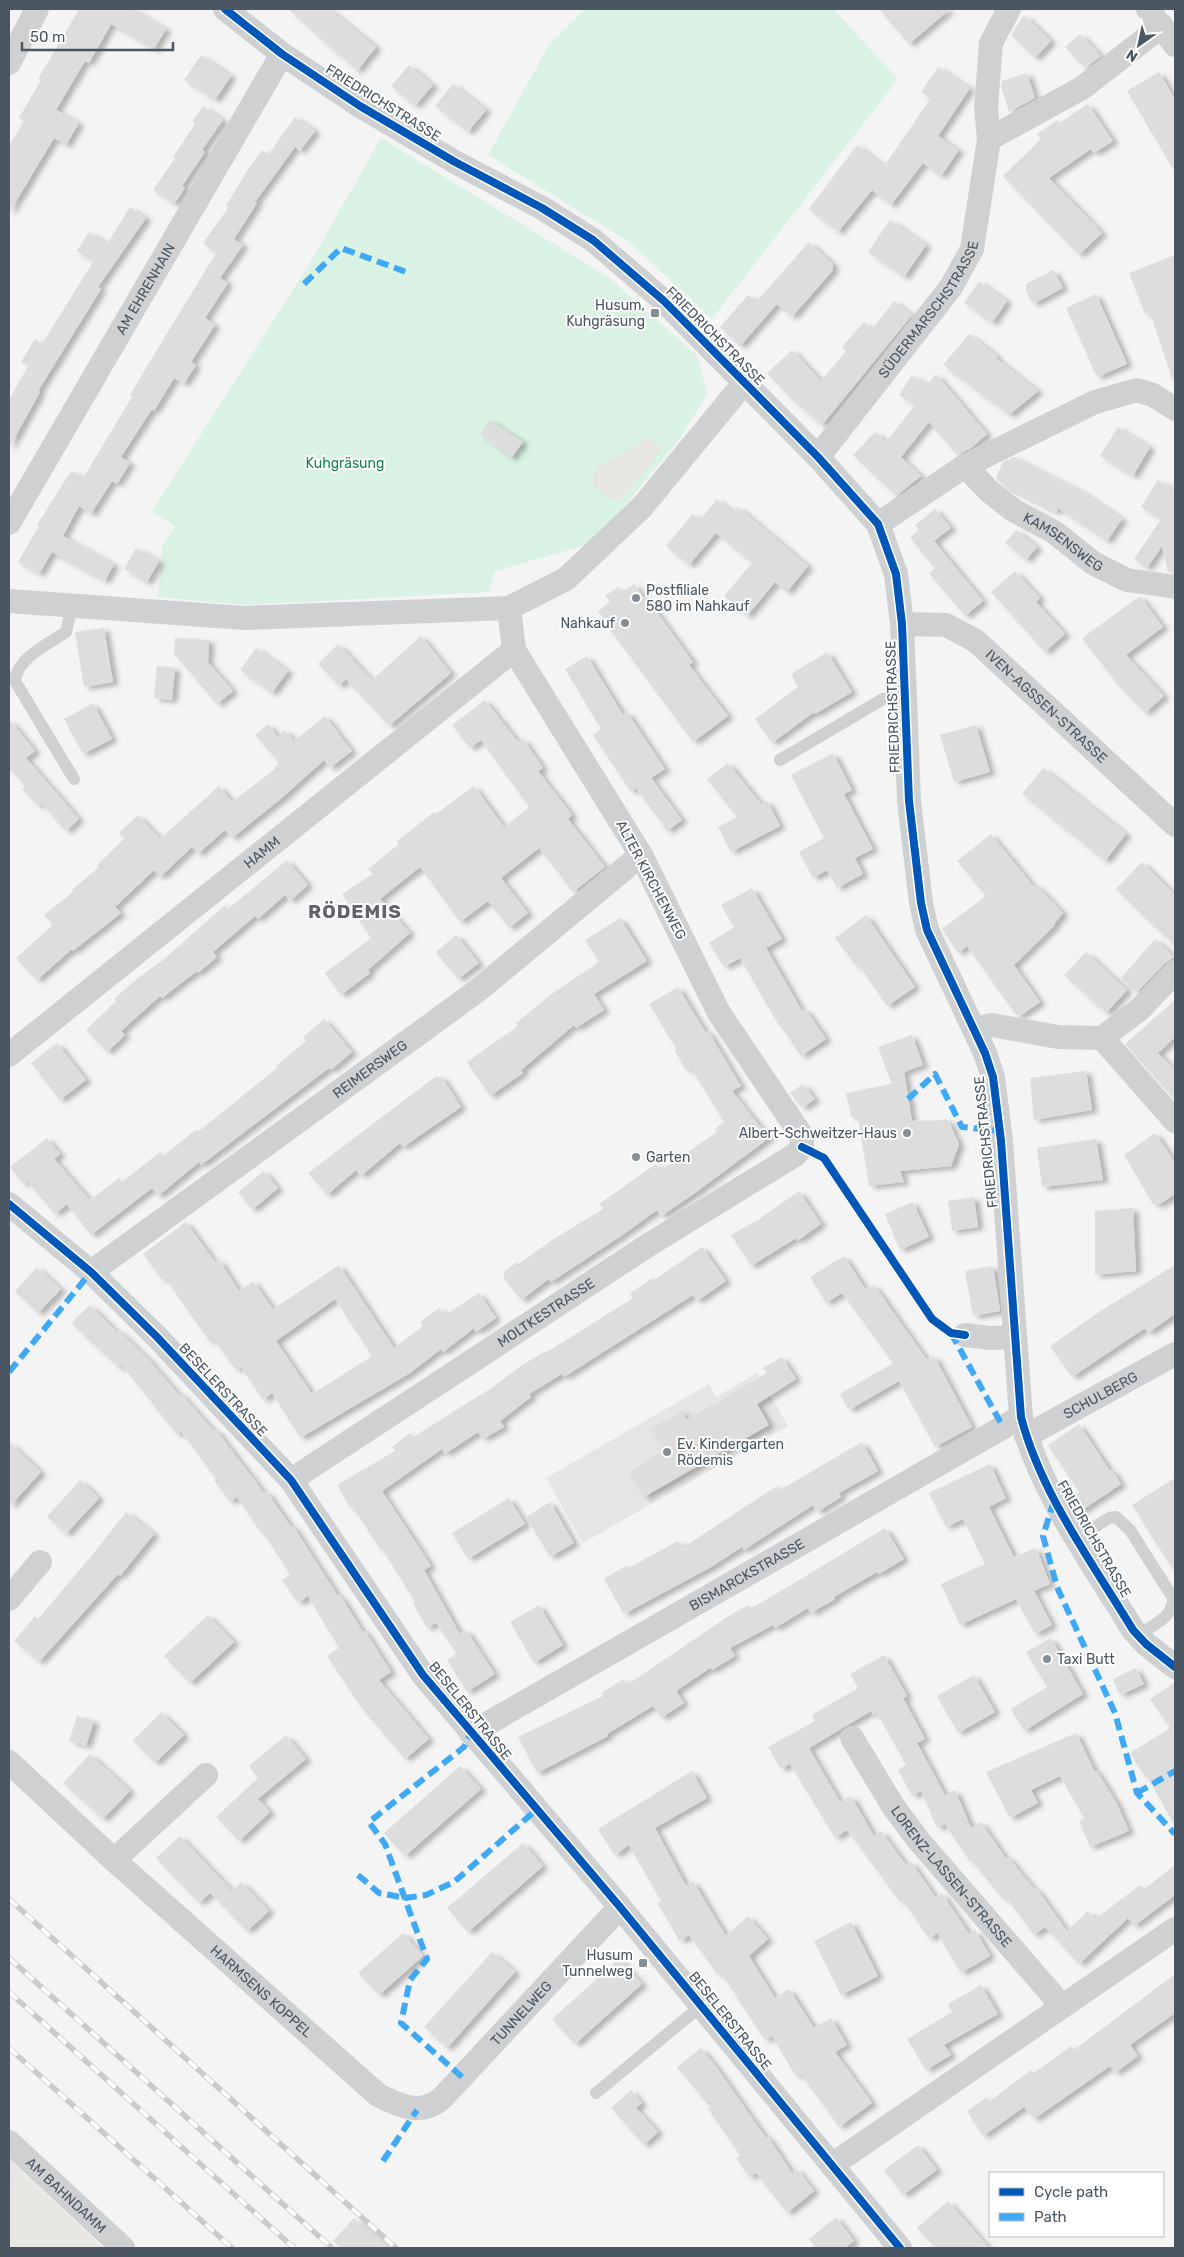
<svg xmlns="http://www.w3.org/2000/svg" width="1184" height="2257" font-family="Rubik,sans-serif">
<style>
.commercial{fill:#e8e7e3}
.education{fill:#e6e5e6}
.green{fill:#d9f2e3}
.sand{fill:#e7e6e1}
.building{fill:#ddddde;fill-rule:evenodd;filter:url(#shadow)}
.lines{fill:none;stroke-linecap:round;stroke-linejoin:round}
.lane{stroke:#ced0d2;stroke-width:12}
.street{stroke:#ced0d2;stroke-width:24}
.rail-casing{stroke:#c9cacc;stroke-width:5.5}
.rail{stroke:#fff;stroke-width:4;stroke-dasharray:11;stroke-linecap:butt}
.quiet{stroke:#3fa9f5;stroke-width:6;stroke-dasharray:12 6;stroke-linecap:butt}
.cycleway-casing{stroke:#fff;stroke-width:11}
.cycleway{stroke:#0057b8;stroke-width:8}
.poi-dot{fill:#868d94;stroke:#fff;stroke-width:2}
.labels{text-anchor:middle;dominant-baseline:central;stroke-width:4;stroke-linejoin:round;paint-order:stroke}
.street-label{font-size:14px;fill:#4a5661;stroke:#fff}
.poi-label{font-size:14px;fill:#4a5661;stroke:#fff;text-anchor:end}
.park-label{font-size:14px;fill:#17864f;stroke:#fff}
.district-label{font-size:19px;font-weight:bold;letter-spacing:1px;fill:#5f6368;stroke:#fff}
</style>
<defs>
<filter id="shadow"><feDropShadow dx="5.5" dy="3" stdDeviation="2.5" flood-color="#0004"/></filter>
</defs>
<rect width="100%" height="100%" fill="#f4f4f4"/>
<path class="commercial" d="M23,2172L103,2248H9V2190Z"/>
<path class="education" d="M757,1373L788,1426L583,1543L546,1478L709,1384L716,1397Z
M9,2159L23,2172L9,2190Z"/>
<path class="green" d="M585,9H833L898,79L712,319L629,242L488,155L549,45Z
M381,138L608,277L698,356L707,395L678,441L614,519L587,545L495,571L489,592L244,605L158,597L162,546L175,526L152,511L307,268Z"/>
<path class="sand" d="M648,437L663,448L619,501L609,498L592,484L597,465L618,458Z"/>
<path class="building" d="M79,9H132L166,29L154,49L111,24L89,63L85,61L56,110L79,123L66,145L54,138L9,213V146L24,121L19,118L41,80L38,79Z
M288,9H329L376,47L357,71Z
M879,9H950L909,44Z
M1024,15L1051,41L1035,58L1011,35Z
M1080,34L1101,56L1085,68L1065,47Z
M201,55L231,76L215,100L184,80Z
M409,65L433,85L415,106L391,86Z
M938,67L970,88L938,136L959,150L941,176L923,163L891,205L872,190L838,232L809,209L857,145L884,166L931,98L921,92Z
M1159,72L1175,99V172L1127,91Z
M1027,73L1035,98L1009,112L1001,86L1002,81Z
M453,84L486,110L468,132L435,106Z
M1088,104L1113,141L1094,153L1091,149L1049,178L1102,233L1079,255L1003,176L1041,139L1037,134L1057,120L1059,123Z
M203,106L223,120L202,150L205,152L182,186L185,188L174,204L153,190L175,158L173,157L195,124L192,122Z
M295,117L315,131L300,151L295,147L255,202L257,203L234,239L243,245L220,278L228,283L205,318L215,325L191,362L196,365L184,384L174,378L154,411L152,409L121,457L130,463L117,484L112,481L91,514L79,506L63,536L114,564L105,581L52,552L39,574L18,562L39,526L37,525L71,471L83,478L132,397L130,395L149,363L216,253L203,243L228,208L226,206L247,171L262,150L268,155Z
M130,207L146,218L98,287L101,289L38,391L40,392L9,448V400L28,366L21,362L35,339L42,344L93,262L77,251L89,232L107,244Z
M890,220L926,245L904,277L868,252Z
M809,242L833,264V270L792,317L777,304L740,346L720,327L748,295L756,302Z
M1175,255V378L1172,379L1150,312L1145,314L1129,273Z
M1053,270L1063,288L1033,304L1026,291V284Z
M979,281L1007,301L992,323L964,303Z
M1096,294L1127,364L1097,377L1066,308Z
M894,301L912,315L822,425L794,401L767,373L792,350L821,381L846,351L842,347L864,322L872,329Z
M969,334L997,356L996,358L1038,391L1009,415L943,365Z
M936,374L987,434L971,448L957,455L929,422L901,457L921,476L896,496L853,455L875,432L886,442L915,405L899,395L912,375L927,385Z
M489,420L523,442L511,458L480,434Z
M1118,427L1150,447L1133,476L1100,456Z
M1014,457L1079,490L1122,519L1107,541L1058,508L1056,512L1006,487L998,481L996,478L1003,462Z
M1158,480L1175,490V573L1168,572L1162,546L1147,568L1134,559L1161,519L1141,507Z
M717,499L733,512L738,507L808,566L787,592L775,582L747,616L724,596L752,563L716,533L689,565L666,546L693,514L700,520Z
M935,509L951,528L934,541L983,601L965,616L929,573L935,569L910,537L919,530L915,525Z
M1016,530L1037,547L1026,560L1005,543Z
M136,548L159,561L147,582L124,569Z
M1015,571L1040,598L1036,602L1065,634L1045,652L991,592Z
M634,584L643,597L645,596L693,662L689,665L728,716L693,742L606,624L607,623L598,611L610,602L605,596L618,587L623,592Z
M1140,596L1163,627L1126,655L1164,696L1145,713L1118,685L1082,638Z
M104,628L113,682L84,687L75,632Z
M421,636L451,673L389,726L346,679L339,686L318,664L338,644L372,680Z
M175,638L209,640L208,662L233,691L217,704L174,654Z
M256,648L288,671L272,693L240,670Z
M827,652L852,692L815,714L814,712L772,743L755,719L798,687L791,674Z
M587,656L623,715L627,712L665,769L651,778L682,820L667,831L636,788L631,792L593,735L601,729L565,669Z
M157,666L175,668L172,700L154,698Z
M485,700L518,742L523,739L543,768L538,771L572,815L568,819L605,867L573,892L539,848L501,878L528,913L509,928L488,901L460,922L420,867L380,899L410,933L368,970L370,973L341,995L325,973L371,938L342,894L373,874L368,869L399,844L397,841L434,812L436,814L474,786L504,827L529,807L481,740L470,748L452,725Z
M93,703L112,739L83,754L64,719Z
M325,716L352,751L330,768L324,760L283,797L232,838L225,830L198,854L192,847L160,877L154,870L115,907L121,913L73,951L72,949L37,980L16,958L53,925L44,915L73,892L72,890L99,867L97,865L124,839L119,833L138,815L160,839L219,786L232,802L275,769L274,768L279,763L255,735L268,724L278,737L285,730L294,741Z
M9,719L35,751L26,758L79,819L66,831L41,803L38,806L22,789L25,786L11,770L9,772Z
M976,725L990,772L954,782L940,735Z
M833,753L852,790L844,794L873,849L855,858L863,874L837,888L827,870L813,878L799,852L824,838L791,775Z
M728,763L761,804L767,801L780,826L731,852L718,827L737,817L707,779Z
M1043,768L1126,834L1105,861L1022,794Z
M991,834L1034,887L1036,885L1063,913L1054,924L1055,925L1014,965L1040,1002L1020,1016L1016,1015L967,946L958,953L942,929L986,896L957,861Z
M287,860L308,885L290,901L285,895L258,919L255,916L213,952L217,957L198,973L197,971L162,998L160,996L121,1031L125,1035L107,1052L86,1030L116,1001L114,999L138,978L163,960L225,905L228,909Z
M1142,862L1175,895V946L1116,889Z
M752,888L782,939L766,948L802,1011L805,1009L826,1039L801,1056L772,1014L740,958L724,967L709,943L734,927L721,905Z
M866,915L915,987L887,1006L859,965L857,967L835,938Z
M620,918L647,961L594,994L604,1010L576,1028L574,1025L521,1070L523,1073L490,1096L467,1062L518,1026L516,1023L553,993L599,962L585,940Z
M456,935L479,963L458,979L436,952Z
M1155,939L1174,957L1165,963L1137,992L1121,978Z
M1086,952L1127,990L1106,1013L1064,975Z
M678,987L706,1033L708,1031L741,1086L732,1091L769,1138L695,1193L661,1216L657,1210L621,1236L551,1282L549,1279L521,1300L504,1278V1272L517,1262L519,1264L552,1240L603,1209L599,1204L656,1164L660,1171L717,1132L715,1129L724,1122L691,1068L686,1070L675,1051L677,1050L649,1004Z
M1175,1000V1037L1158,1053L1175,1070V1100L1125,1044Z
M324,1019L352,1052L331,1070L329,1068L201,1165L199,1162L158,1196L152,1188L91,1235L67,1204L55,1214L27,1181L23,1184L10,1167L47,1138L60,1154L54,1159L90,1200L119,1178L122,1182L160,1152L163,1156L197,1129L199,1131L277,1068L276,1066L306,1041L303,1037Z
M912,1035L923,1065L904,1072L912,1121L948,1120L959,1144L951,1166L900,1171L904,1182L869,1186L858,1117H851L846,1093L892,1084L878,1047Z
M57,1043L86,1080L60,1100L31,1063Z
M1086,1071L1092,1110L1034,1120L1030,1078Z
M435,1077H442L461,1107L403,1147L400,1143L361,1176L356,1170L327,1195L308,1173Z
M803,1084L815,1099L802,1108L790,1093Z
M1155,1133L1175,1162V1194L1160,1204H1153L1124,1155Z
M1096,1139L1103,1180L1042,1187L1037,1148Z
M264,1171L278,1188L252,1210L238,1192Z
M799,1191L821,1224L797,1241L796,1238L751,1266L731,1235L758,1220Z
M974,1197L978,1227L952,1231L948,1201Z
M913,1202L929,1237L900,1250L885,1214Z
M1133,1208L1136,1271L1095,1275V1211Z
M186,1222L215,1262L219,1260L239,1291L253,1281L273,1309L339,1265L394,1348L423,1326L420,1322L439,1308L445,1315L479,1293L496,1318L476,1332L474,1328L443,1352L441,1349L410,1373L300,1438L272,1393L263,1400L241,1367L236,1370L213,1339L210,1342L165,1278L162,1280L143,1254ZM335,1299L372,1356L312,1394L276,1341Z
M702,1247L726,1281L697,1301L693,1295L564,1377L562,1374L529,1394L531,1397L500,1421L504,1427L483,1439L478,1432L445,1454L442,1449L382,1491L431,1566L424,1570L460,1634L466,1630L495,1674L467,1692L447,1660L457,1654L436,1623L427,1628L413,1603L415,1602L383,1550L381,1551L353,1507L351,1509L337,1485L395,1451L392,1447L410,1433L413,1437L493,1387L522,1365L546,1351L547,1352L633,1298L630,1293L653,1278L654,1280Z
M844,1256L866,1290L874,1285L927,1360L934,1356L972,1427L935,1447L899,1381L849,1410L840,1394L893,1363L842,1293L826,1303L810,1277Z
M1175,1265V1314L1148,1333L1145,1328L1072,1377L1050,1346L1102,1310Z
M993,1266L1000,1311L973,1316L965,1271Z
M37,1267L61,1289L38,1313L15,1291Z
M90,1305L117,1332L119,1331L150,1361L179,1395L181,1394L214,1431L216,1430L264,1493L267,1492L291,1527L293,1526L338,1596L340,1595L363,1632L365,1631L391,1672L379,1680L429,1739L405,1759L360,1706L327,1656L339,1648L308,1596L298,1603L282,1580L290,1575L263,1532L261,1533L237,1497L230,1502L214,1480L216,1479L181,1431L177,1435L122,1365L119,1368L71,1323Z
M782,1357L796,1379L757,1404L769,1425L644,1497L629,1472L664,1451L651,1428L682,1411L686,1419L693,1416L767,1373L763,1368Z
M1079,1424L1110,1471L1112,1470L1121,1484L1078,1513L1069,1499L1079,1492L1048,1445Z
M9,1442L41,1472L9,1507Z
M862,1442L878,1471L839,1493L841,1497L817,1512L813,1505L744,1550L742,1547L711,1567L624,1614L604,1579L627,1565L629,1568L678,1541L682,1548L777,1486L780,1490Z
M990,1464L1006,1498L989,1507L1014,1557L1036,1548L1050,1584L1034,1591L1052,1625L1035,1634L1016,1599L960,1625L941,1584L985,1564L963,1519L946,1527L929,1493Z
M1175,1478V1573L1132,1505Z
M80,1480L99,1498L66,1534L47,1517Z
M509,1498L525,1524L468,1559L452,1533Z
M550,1502L574,1543L550,1557L526,1517Z
M126,1512L154,1534L120,1576L118,1574L39,1662L14,1641L35,1616L38,1619L93,1554Z
M885,1528L904,1559L879,1574L877,1572L834,1597L835,1599L811,1613L808,1608L775,1628L773,1625L730,1648L735,1656L712,1670L710,1668L676,1691L684,1703L661,1718L653,1706L607,1734L608,1736L537,1773L518,1737L603,1696L601,1693L624,1679L627,1685L727,1617L748,1605L750,1609L781,1591Z
M539,1605L563,1645L534,1663L510,1622Z
M208,1615L234,1642L190,1683L164,1656Z
M1051,1638L1083,1694L1024,1731L1011,1709L1047,1687L1026,1652Z
M884,1655L907,1696L903,1698L925,1739L917,1743L945,1795L955,1790L971,1828L981,1822L1006,1859L1008,1857L1035,1890L1036,1888L1067,1931L1088,1911L1095,1919L1140,1885L1143,1890L1175,1865V1895L1134,1926L1128,1918L1079,1964L1045,1927L1034,1935L1005,1896L1002,1898L972,1861L970,1862L945,1824L937,1828L921,1791L912,1796L898,1770L906,1765L877,1713L873,1715L871,1711L809,1748L840,1802L851,1796L874,1836L881,1831L906,1865L911,1862L936,1898L942,1893L969,1934L975,1930L990,1956L961,1973L937,1933L929,1939L903,1900L900,1902L847,1830L835,1838L790,1764L781,1769L768,1747L815,1721L812,1715L858,1688L850,1674Z
M1136,1668L1144,1684L1120,1695L1113,1679Z
M974,1675L995,1712L958,1733L937,1696Z
M1175,1682V1826L1147,1776L1145,1777L1130,1753L1170,1728L1150,1699Z
M161,1712L184,1735L155,1763L133,1741Z
M77,1716L94,1721L86,1746L69,1741Z
M1076,1733L1095,1772L1097,1771L1117,1804L1129,1831L1090,1847L1079,1821L1084,1818L1060,1776L1031,1790L1038,1803L1010,1818L986,1772Z
M286,1735L306,1759L258,1799L270,1812L239,1841L216,1817L258,1778L249,1766Z
M90,1754L130,1791L103,1819L63,1783Z
M460,1766L481,1789L405,1856L384,1833Z
M692,1771L707,1798L655,1828L686,1886L693,1881L726,1936L748,1916L768,1939L749,1956L775,1998L789,1989L814,2028L831,2018L847,2045L835,2052L872,2103L839,2127L800,2073L796,2076L772,2036L765,2040L721,1973L718,1975L689,1935L680,1941L657,1903L661,1901L629,1845L615,1855L598,1829Z
M180,1836L232,1891L241,1882L269,1911L247,1931L210,1893L199,1903L156,1858Z
M523,1843L543,1866L468,1932L447,1908Z
M851,1922L878,1976L841,1995L814,1941Z
M403,1933L423,1956L379,1995L358,1973Z
M492,1952L515,1972L447,2048L424,2027Z
M619,1959L642,1984L575,2044L552,2019Z
M1175,1974V2013L1130,2045L1138,2056L1115,2073L1110,2066L1034,2119L1024,2107L983,2136L967,2111L987,2097L990,2101L1031,2070L1034,2073L1071,2046L1074,2050Z
M981,1985L998,2014L944,2045L951,2055L926,2070L907,2039L952,2012L948,2004Z
M701,2048L717,2068L766,2138L768,2137L792,2173L797,2169L814,2191L787,2213L756,2173L749,2177L736,2158L740,2155L708,2109L710,2107L677,2067Z
M631,2090L642,2103L636,2108L658,2132L644,2145L611,2108Z
M918,2145L937,2170L903,2195L884,2170Z
M948,2201L989,2248H935L917,2228Z
M836,2217L854,2241L845,2248H816L809,2239Z
M354,2218L389,2248H341L333,2241Z"/>
<g class="lines">
<path class="lane" d="M72,606L66,632C48,644 17,658 15,681L74,779
M780,760L883,699L905,695
M1077,1538L1109,1518L1116,1517L1130,1530L1173,1598C1174,1617 1152,1626 1138,1635
M596,2093L701,2006"/>
<g class="street">
<path d="M225,9L282,54L360,106L455,162L542,208L593,240L664,301L818,457L878,524L896,574L902,624L909,801L921,903L927,930L985,1053L993,1077L1001,1141L1021,1417C1041,1494 1092,1562 1133,1630L1146,1644L1175,1667"/>
<path d="M1148,9L1175,45"/>
<path d="M9,63L37,9"/>
<path d="M989,139L1082,88L1162,26"/>
<path id="s1" d="M818,457L951,287L972,249L989,139L986,107L991,43L1009,9"/>
<path id="s2" d="M965,466L989,491L1013,510L1054,532L1093,563L1127,580L1175,587"/>
<path id="s3" d="M9,523L282,54"/>
<path d="M878,524L965,466L1095,402L1137,390L1153,395L1175,409"/>
<path d="M9,601L244,618L509,608L566,579L642,507L744,383"/>
<path id="s4" d="M902,624L946,625L976,641L1175,825"/>
<path d="M974,1029L992,1025L1058,1037L1102,1038L1140,1009L1175,972"/>
<path d="M1102,1038L1175,1121"/>
<path id="s5" d="M9,1055L514,650"/>
<path d="M9,1204L91,1272L157,1337L291,1480L423,1675L620,1907L900,2248"/>
<path id="s6" d="M91,1272L477,991L641,855"/>
<path d="M965,1335L990,1338L1015,1337"/>
<path id="s7" d="M1026,1436L1175,1354"/>
<path id="s8" d="M291,1480L650,1244L795,1155L802,1147V1136L719,1013L641,855L514,650L509,608"/>
<path d="M9,1599L40,1562"/>
<path id="s9" d="M471,1733L1021,1417"/>
<path id="s10" d="M852,1738L893,1806L919,1841L1062,2006"/>
<path id="s11" d="M9,1762L114,1860L378,2095C401,2107 424,2117 445,2095L620,1907"/>
<path d="M114,1860L206,1775"/>
<path id="s12" d="M9,2142L123,2248"/>
<path d="M832,2165L1175,1929"/>
</g>
<g class="rail-casing">
<path id="rail" d="M9,1899L396,2248
M9,1958L332,2248
M9,1992L294,2248
M9,2048L232,2248"/>
</g>
<use href="#rail" class="rail"/>
<path class="quiet" d="M304,284L341,248L409,273
M908,1099L935,1074L962,1127L1000,1131
M951,1333L1003,1427
M9,1372L91,1272
M1054,1501L1043,1536L1057,1587L1115,1713L1137,1793L1175,1834
M1137,1793L1175,1771
M358,1875L379,1893L406,1898L426,1895L454,1882L536,1810
M462,2077L401,2023L410,1980L427,1959L385,1844L369,1822L464,1747L471,1733
M383,2161L417,2110"/>
<g class="cycleway-casing">
<path id="cycleway" d="M225,9L282,54L360,106L455,162L542,208L593,240L664,301L818,457L878,524L896,574L902,624L909,801L921,903L927,930L985,1053L993,1077L1001,1141L1021,1417C1041,1494 1092,1562 1133,1630L1146,1644L1175,1667
M802,1147L824,1158L932,1319L951,1333L965,1335
M9,1204L91,1272L157,1337L291,1480L423,1675L620,1907L900,2248"/>
</g>
<use href="#cycleway" class="cycleway"/>
</g>
<g class="poi-dot">
<rect x="650" y="308" width="10" height="10" rx="2.5"/>
<circle cx="636" cy="598" r="5"/>
<circle cx="625" cy="623" r="5"/>
<circle cx="907" cy="1133" r="5"/>
<circle cx="636" cy="1157" r="5"/>
<circle cx="667" cy="1452" r="5"/>
<circle cx="1047" cy="1659" r="5"/>
<rect x="638" y="1958" width="10" height="10" rx="2.5"/>
</g>
<g class="labels">
<g class="street-label">
<text transform="translate(383 103) rotate(32)">FRIEDRICHSTRASSE</text>
<text stroke="none"><textPath href="#s3" startOffset="271">AM EHRENHAIN</textPath></text>
<text stroke="none"><textPath href="#s1" startOffset="185">SÜDERMARSCHSTRASSE</textPath></text>
<text transform="translate(715 336) rotate(45)">FRIEDRICHSTRASSE</text>
<text stroke="none"><textPath href="#s2" startOffset="125">KAMSENSWEG</textPath></text>
<text stroke="none"><textPath href="#s4" startOffset="174">IVEN-AGSSEN-STRASSE</textPath></text>
<text transform="translate(893 707) rotate(-92)">FRIEDRICHSTRASSE</text>
<text stroke="none"><textPath href="#s5" startOffset="324">HAMM</textPath></text>
<text transform="translate(651 880) rotate(62)">ALTER KIRCHENWEG</text>
<text stroke="none"><textPath href="#s6" startOffset="345">REIMERSWEG</textPath></text>
<text transform="translate(986 1142) rotate(-96)">FRIEDRICHSTRASSE</text>
<text stroke="none"><textPath href="#s8" startOffset="305">MOLTKESTRASSE</textPath></text>
<text transform="translate(223 1390) rotate(47)">BESELERSTRASSE</text>
<text stroke="none"><textPath href="#s7" startOffset="85">SCHULBERG</textPath></text>
<text transform="translate(1094 1539) rotate(60)">FRIEDRICHSTRASSE</text>
<text stroke="none"><textPath href="#s9" startOffset="318">BISMARCKSTRASSE</textPath></text>
<text transform="translate(470 1711) rotate(51)">BESELERSTRASSE</text>
<text stroke="none"><textPath href="#s10" startOffset="171">LORENZ-LASSEN-STRASSE</textPath></text>
<text stroke="none"><textPath href="#s11" startOffset="341">HARMSENS KOPPEL</textPath></text>
<text stroke="none"><textPath href="#s11" startOffset="682">TUNNELWEG</textPath></text>
<text transform="translate(730 2021) rotate(51)">BESELERSTRASSE</text>
<text stroke="none"><textPath href="#s12" startOffset="78">AM BAHNDAMM</textPath></text>
</g>
<g class="poi-label">
<text x="645" y="305">Husum,<tspan x="645" dy="16">Kuhgräsung</tspan></text>
<text x="646" y="590" text-anchor="start">Postfiliale<tspan x="646" dy="16">580 im Nahkauf</tspan></text>
<text x="615" y="623">Nahkauf</text>
<text x="897" y="1133">Albert-Schweitzer-Haus</text>
<text x="646" y="1157" text-anchor="start">Garten</text>
<text x="677" y="1444" text-anchor="start">Ev. Kindergarten<tspan x="677" dy="16">Rödemis</tspan></text>
<text x="1057" y="1659" text-anchor="start">Taxi Butt</text>
<text x="633" y="1955">Husum<tspan x="633" dy="16">Tunnelweg</tspan></text>
</g>
<g class="park-label">
<text x="345" y="463">Kuhgräsung</text>
</g>
<g class="district-label">
<text x="355" y="911">RÖDEMIS</text>
</g>
</g>
<rect width="1184" height="2257" fill="none" stroke="#4a5661" stroke-width="20"/>
<rect x="989" y="2172" width="175" height="65" fill="#ffffff" stroke="#b7bbc0"/>
<rect x="999" y="2188" width="25" height="8" fill="#0057b8" stroke="#b7bbc0"/>
<text x="1034" y="2197" font-size="15" fill="#4a5661">Cycle path</text>
<rect x="999" y="2213" width="25" height="8" fill="#3fa9f5" stroke="#b7bbc0"/>
<text x="1034" y="2222" font-size="15" fill="#4a5661">Path</text>
<g transform="translate(1139 45) rotate(213)" stroke="#ffffff" stroke-width="4" paint-order="stroke">
<path d="M0-4L9 19L0 12L-9 19Z" fill="#4a5661"/>
<text y="-8" font-size="14" font-weight="bold" text-anchor="middle" fill="#4a5661">N</text>
</g>
<path d="M22 42v8h151v-8" fill="none" stroke="#4a5661" stroke-width="2.5"/>
<text x="30" y="42" font-size="15" fill="#4a5661" stroke="#ffffff" stroke-width="4" paint-order="stroke">50 m</text>
</svg>
